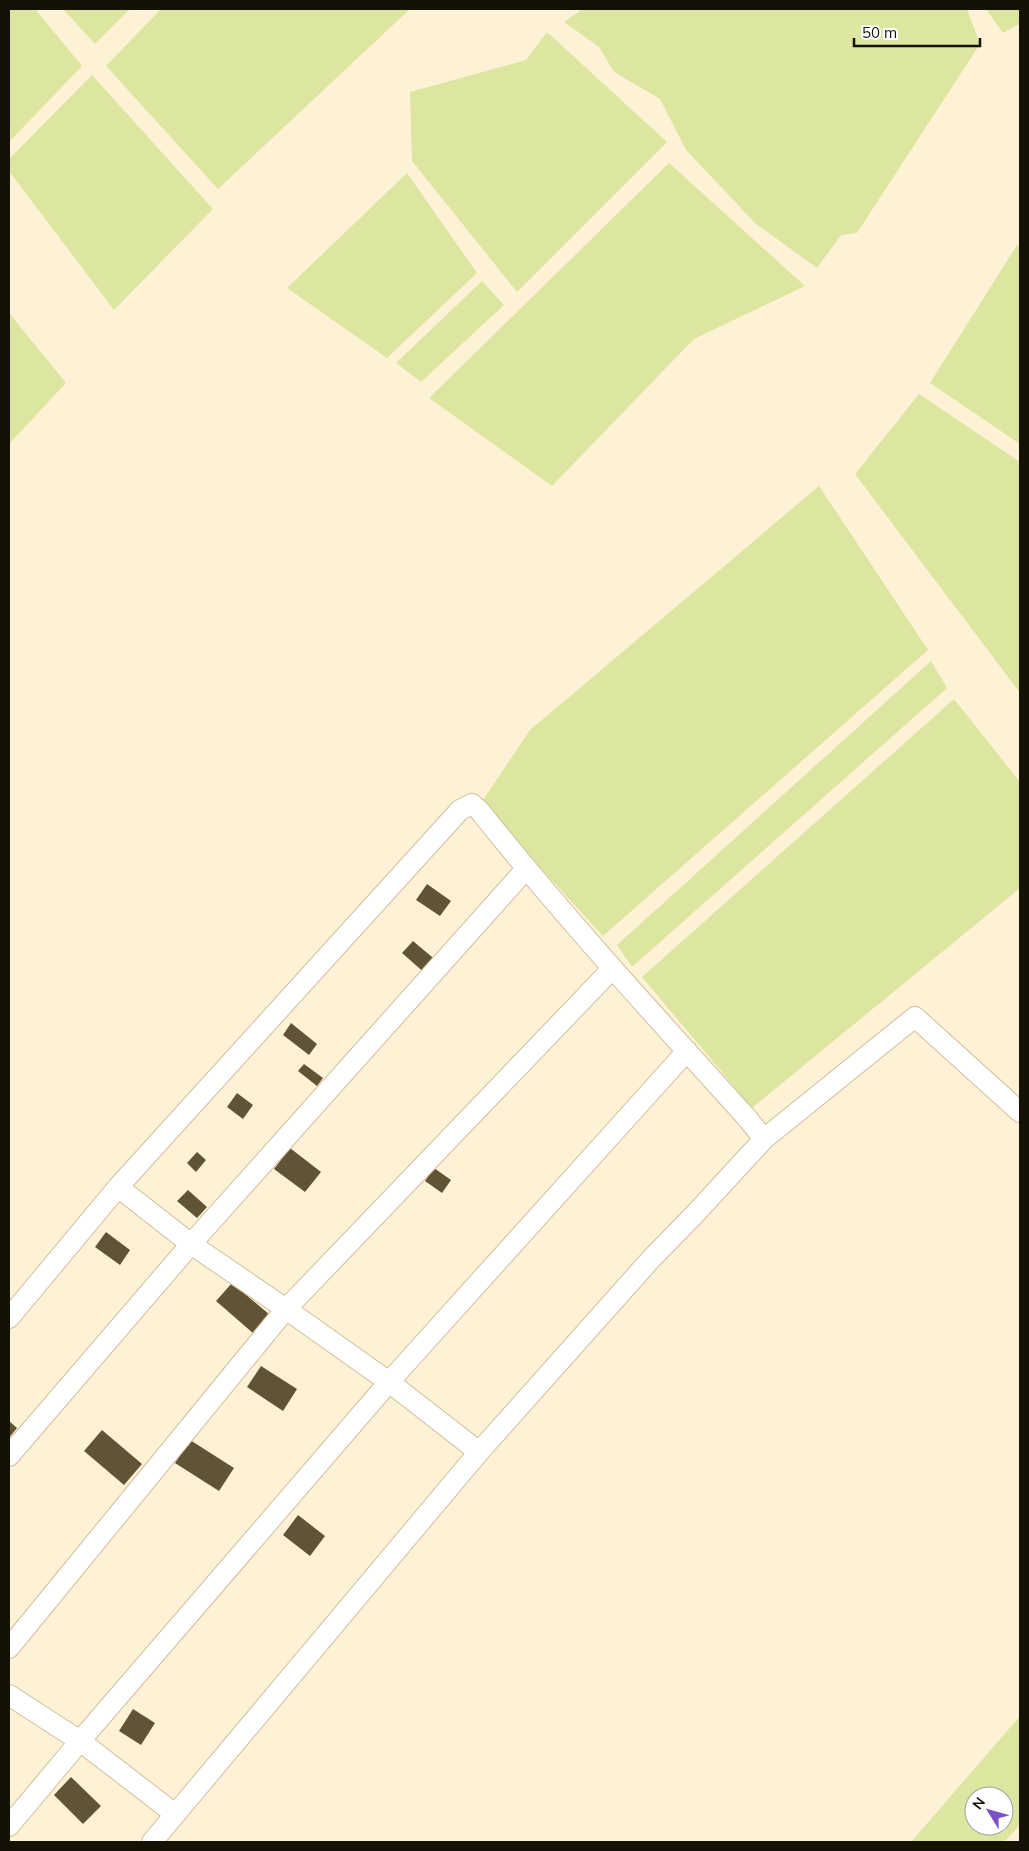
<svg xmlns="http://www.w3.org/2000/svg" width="1029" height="1851" font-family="Mulish,sans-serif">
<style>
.green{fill:#dde6a0;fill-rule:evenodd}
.building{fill:#615435}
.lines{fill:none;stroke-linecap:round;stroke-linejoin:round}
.minor-casing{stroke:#cebe9c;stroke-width:22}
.minor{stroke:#fff;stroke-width:20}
</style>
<rect width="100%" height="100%" fill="#fef2d6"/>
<path class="green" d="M9,9H35L82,66L9,142Z
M63,9H130L95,44Z
M161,9H410L218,189L106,66Z
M583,9H967L980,44L857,233L841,235L817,268L756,224L686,150L660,99L614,72L599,47L564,22Z
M986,9H1020V24L1003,33Z
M547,32L667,142L517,292L412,161L410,92L526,60Z
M92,75L213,209L114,310L9,171V159Z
M669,163L805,286L694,339L552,486L429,398Z
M407,173L477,273L387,358L287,288Z
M1017,245L1020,247V444L930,383Z
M482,281L504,305L421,382L396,363Z
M9,313L66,383L9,444Z
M919,394L1020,462V693L855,474Z
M819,486L928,650L603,936L481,803L530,730Z
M931,661L947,688L632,967L617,945Z
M954,699L1020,782V888L752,1108L642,977Z
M1020,1716V1825L1004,1842H911ZM974,1796H1004V1826H974Z"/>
<path class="building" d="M427,884L451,901L440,916L416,900Z
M413,941L438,962L427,975L402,953Z
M291,1023L317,1044L309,1055L283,1035Z
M304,1064L323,1078L317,1086L298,1071Z
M237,1093L253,1105L243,1119L227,1107Z
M290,1148L321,1172L305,1192L274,1169Z
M197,1152L206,1160L196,1172L187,1163Z
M434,1168L451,1180L442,1193L425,1181Z
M188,1190L207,1207L197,1218L177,1201Z
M106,1232L130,1250L120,1265L95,1247Z
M232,1283L270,1315L254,1334L216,1301Z
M261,1366L297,1389L283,1411L247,1387Z
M9,1421L17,1428L9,1438Z
M102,1430L142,1464L124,1485L84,1451Z
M190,1440L234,1468L219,1491L175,1463Z
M298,1515L325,1536L310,1556L283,1535Z
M133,1709L155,1723L141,1745L119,1731Z
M71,1777L101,1806L83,1824L54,1795Z"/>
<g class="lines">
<g class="minor-casing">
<path id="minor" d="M9,1318L118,1187
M479,1452L389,1382L687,1051
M9,1456L191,1244L118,1187L460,810L472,804L479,810C564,917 656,1017 747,1118L764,1139
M9,1648L286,1309L191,1244L526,869
M9,1695L80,1741L9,1826
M175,1814L80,1741L389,1382L286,1309L612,969
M152,1842L479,1452L651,1259L694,1215L764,1139L915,1017L1020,1112"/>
</g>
<use href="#minor" class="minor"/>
</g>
<rect width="1029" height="1851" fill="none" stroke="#161105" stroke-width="20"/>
<g transform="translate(989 1811) rotate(307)"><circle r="24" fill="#ffffff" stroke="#a2a09b"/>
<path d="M0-4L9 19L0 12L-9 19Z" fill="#7b50c9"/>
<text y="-8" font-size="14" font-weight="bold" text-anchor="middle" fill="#161105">N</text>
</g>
<path d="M854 38v8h126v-8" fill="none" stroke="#161105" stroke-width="2.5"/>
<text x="862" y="38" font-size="15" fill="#161105" stroke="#ffffff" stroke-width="4" paint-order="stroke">50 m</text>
</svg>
